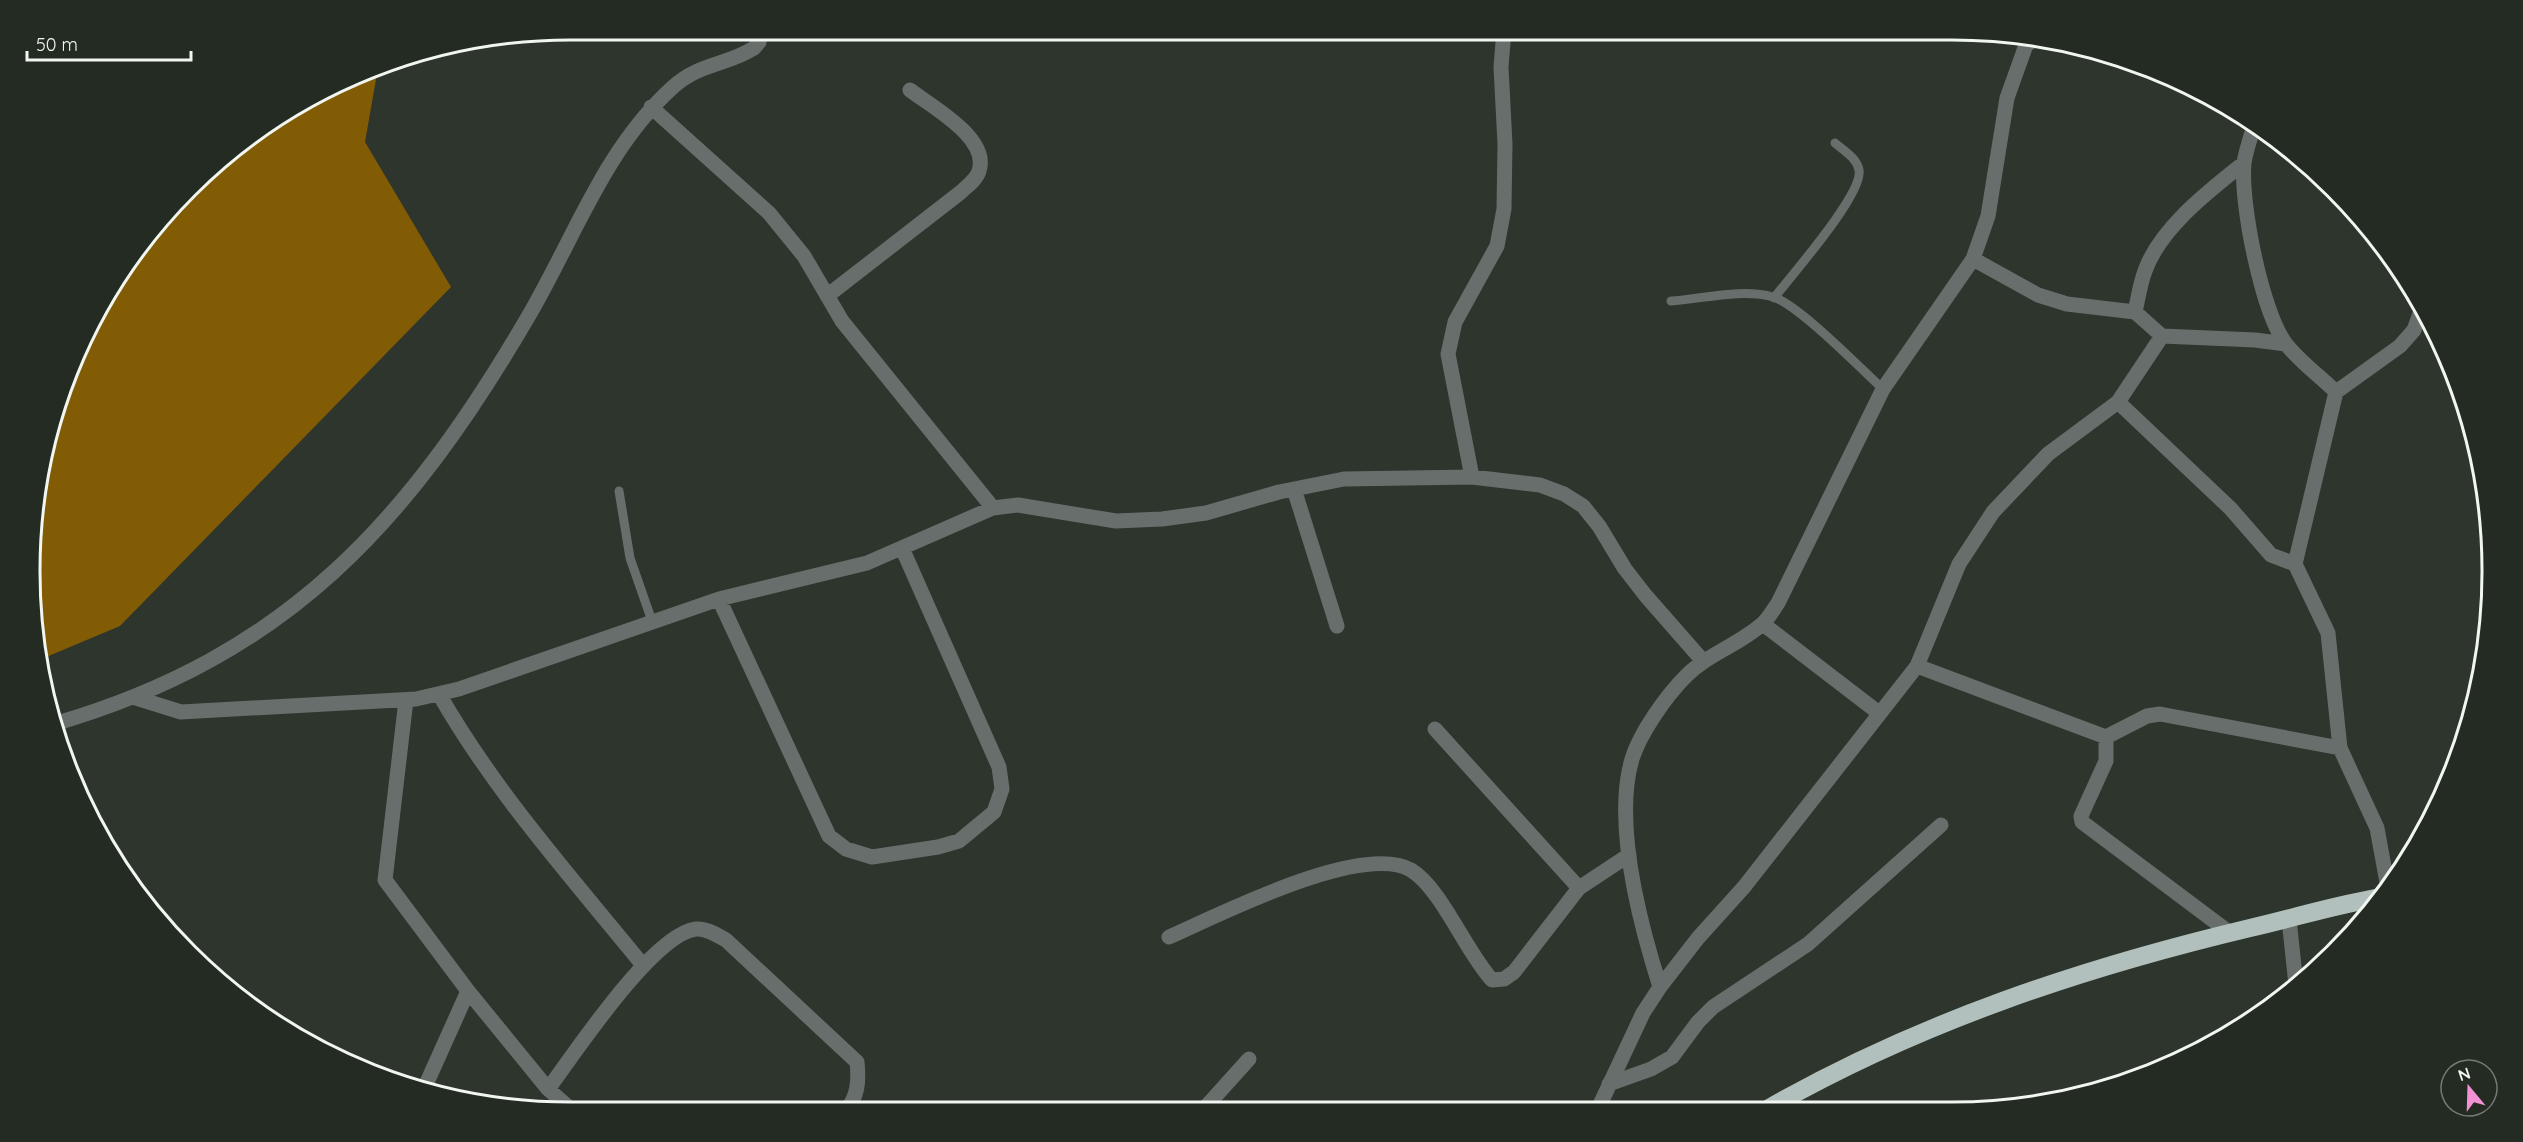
<svg xmlns="http://www.w3.org/2000/svg" width="2523" height="1142" font-family="Quicksand,sans-serif">
<style>
.forest{fill:#825b05}
.lines{fill:none;stroke-linecap:round;stroke-linejoin:round}
.lane{stroke:#686e6c;stroke-width:9}
.street{stroke:#686e6c;stroke-width:15}
.highway{stroke:#b1c0bc;stroke-width:18}
.rim{fill:none;stroke:#f1f6f1;stroke-width:3}
</style>
<rect width="100%" height="100%" fill="#2d352d"/>
<path class="forest" d="M378,68L365,142L451,287L120,626L39,660L35,642L40,466L102,301L215,164L301,102Z"/>
<g class="lines">
<path class="lane" d="M1774,298C1791,276 1864,193 1859,170C1857,158 1844,151 1835,143
M1671,301C1702,299 1742,288 1773,297C1799,305 1860,368 1883,389
M619,491L630,558L652,621"/>
<path class="street" d="M651,107L769,213L804,256L842,321L993,508
M2255,123C2251,136 2246,150 2244,163C2240,202 2262,313 2286,344C2300,362 2320,376 2336,392
M1973,259L2038,295L2067,304L2135,312L2162,336L2255,340L2286,344
M827,296L961,192C967,186 977,179 979,171C990,138 932,107 910,90
M2135,312C2138,299 2140,284 2145,271C2160,228 2209,191 2244,163
M2118,402L2231,509L2271,555L2295,564
M1472,477L1448,354L1455,322L1497,246L1504,209L1505,144L1501,67L1504,30
M1294,489L1337,626
M719,599L829,836L846,849L872,857L938,847L959,841L994,812L1002,789L999,767L902,548
M1763,624L1879,713
M1917,666L2106,737L2147,716L2160,714L2340,748
M439,694C495,792 571,877 642,964
M136,698L181,712L416,699L459,689L719,599L867,563L993,508L1018,505L1116,521L1162,519L1206,513L1279,492L1344,479L1472,477L1540,485L1564,494L1583,506L1599,526L1625,569L1646,596L1703,661
M406,700L385,880L468,991L548,1089L574,1112
M54,724C288,656 408,522 528,317C574,239 604,149 673,87C699,63 728,65 754,48L759,42L761,30
M1435,729L1579,888
M2106,737V761L2081,816L2082,822L2230,933
M2388,888L2377,828L2340,748L2328,633L2295,564L2336,392L2400,346L2414,330L2422,308
M2289,919L2296,985
M1169,937C1219,915 1361,842 1411,870C1441,888 1466,952 1492,980L1504,979L1514,972L1579,888L1629,855
M1660,987C1640,924 1613,824 1632,759C1640,733 1666,696 1686,676C1708,654 1738,645 1761,625C1768,620 1773,610 1778,603L1883,389L1973,259L1988,216L2007,98L2026,45L2037,38
M1609,1084L1651,1069L1672,1057L1698,1022L1713,1007L1808,944L1941,825
M424,1089L468,991
M548,1089C575,1053 653,934 696,929C706,928 717,935 726,940L857,1062C859,1081 858,1096 846,1111
M1598,1109L1643,1013L1660,987L1698,938L1744,887L1917,666L1959,564L1993,512L2048,454L2118,402L2162,336
M1203,1110L1249,1059"/>
<path class="highway" d="M1769,1108C1920,1022 2082,968 2250,928C2294,918 2338,904 2383,897"/>
</g>
<path d="M0 0H2523V1142H0ZM570 40H1952A530 530 0 0 1 2482 570V572A530 530 0 0 1 1952 1102H570A530 530 0 0 1 40 572V570A530 530 0 0 1 570 40Z" fill="#242b23" fill-rule="evenodd"/>
<path class="rim" d="M570 40H1952A530 530 0 0 1 2482 570V572A530 530 0 0 1 1952 1102H570A530 530 0 0 1 40 572V570A530 530 0 0 1 570 40Z"/>
<g transform="translate(2469 1088) rotate(341)"><circle r="28" fill="#242b23" stroke="#767c75" stroke-width="1.5"/>
<path d="M0-4.5L10 22L0 15L-10 22Z" fill="#f491d4"/>
<text y="-9" font-size="16" font-weight="bold" text-anchor="middle" fill="#f1f6f1">N</text>
</g>
<path d="M27 51v9h164v-9" fill="none" stroke="#f1f6f1" stroke-width="3"/>
<text x="36" y="51" font-size="18" fill="#f1f6f1" stroke="#242b23" stroke-width="4.5" paint-order="stroke">50 m</text>
</svg>
